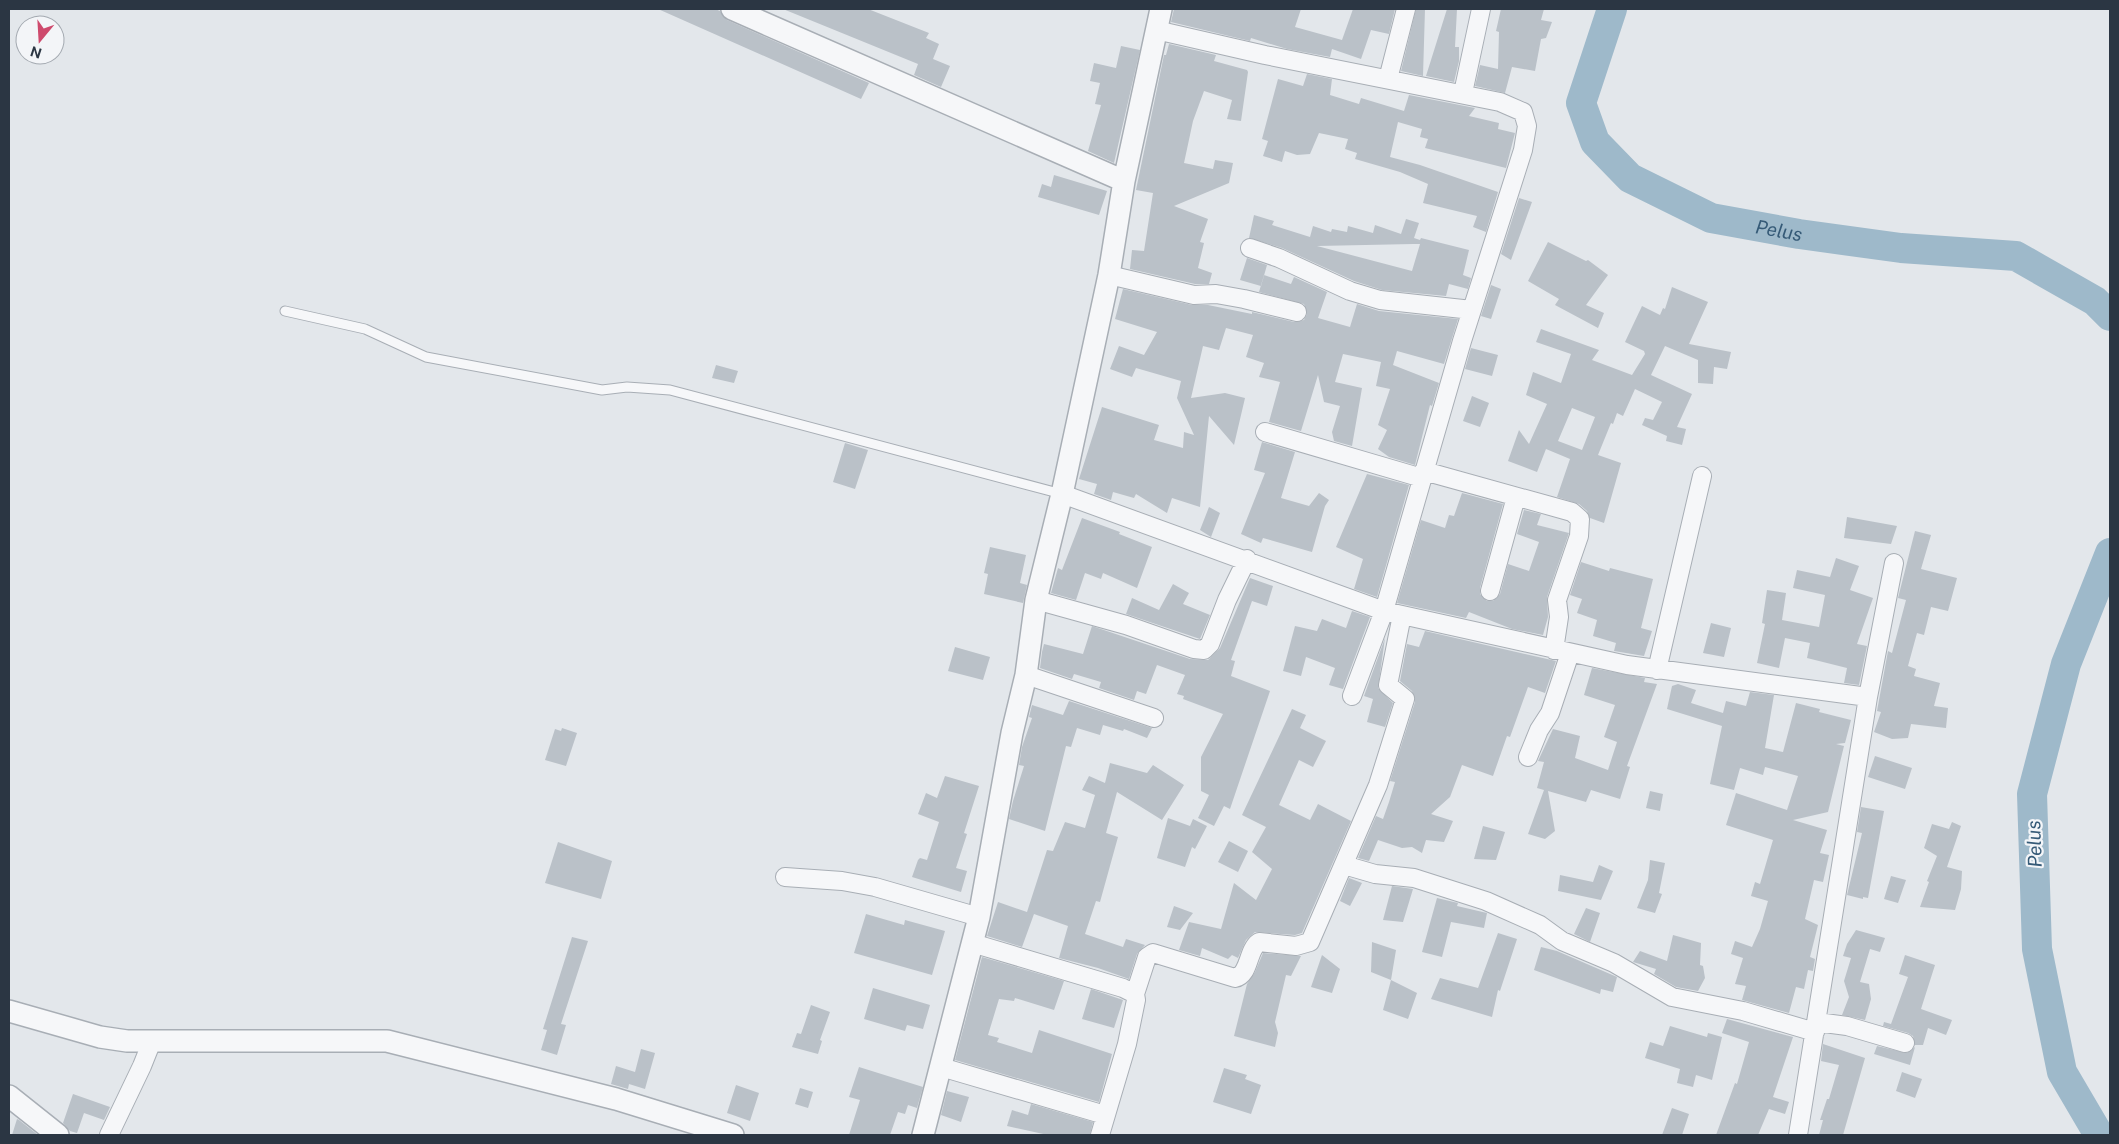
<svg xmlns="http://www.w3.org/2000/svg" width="2119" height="1144" font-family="'Public Sans',sans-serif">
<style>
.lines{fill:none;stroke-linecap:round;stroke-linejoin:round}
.river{stroke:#9eb9ca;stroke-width:30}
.building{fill:#bac1c8;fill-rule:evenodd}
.service-casing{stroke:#a8aeb5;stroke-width:11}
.minor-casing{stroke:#a8aeb5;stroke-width:20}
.tertiary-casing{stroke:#a8aeb5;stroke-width:24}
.service{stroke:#f6f7f9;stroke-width:9}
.minor{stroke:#f6f7f9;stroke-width:18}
.tertiary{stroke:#f6f7f9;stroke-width:21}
.labels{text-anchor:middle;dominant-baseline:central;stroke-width:4.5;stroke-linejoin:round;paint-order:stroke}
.water-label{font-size:19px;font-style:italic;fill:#355a77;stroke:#f3f5f8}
</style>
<rect width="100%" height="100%" fill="#e3e7eb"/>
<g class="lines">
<g class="river">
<path id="s1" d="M1612,9L1581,103L1595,142L1630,178L1711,218L1799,234L1901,248L2016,256L2095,301L2110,316"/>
<path d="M2099,1135L2062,1072L2037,949L2032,794L2066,664L2110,553"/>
</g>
</g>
<path class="building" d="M658,9H715L720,11L727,20L869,83L861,99Z
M783,9H868L929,33L926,38L939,44L933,59L950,66L941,87L914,75L918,64Z
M1174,9H1301L1295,27L1342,40L1353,9H1395L1389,34L1371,30L1361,59L1332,49L1330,57L1287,49L1251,38L1250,41L1175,23L1171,22Z
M1416,9H1425L1423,76L1401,71Z
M1447,9H1457L1455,47H1459V61L1454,82L1426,76Z
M1501,9H1544L1541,20L1552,22L1546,38L1541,39L1535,71L1512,67L1505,93L1475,86L1480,65L1498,69L1499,32L1496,31Z
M1169,44L1216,55L1214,61L1247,70L1248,72L1241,121L1227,119L1232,100L1204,91L1193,121L1184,163L1213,169L1215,160L1233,163L1229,183L1174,206L1208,219L1200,242L1204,243L1198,268L1212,273L1209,284H1195L1130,269L1132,250L1144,251L1153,193L1136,190L1164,55H1166Z
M1121,46L1140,50L1114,163L1088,151L1101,105L1095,104L1100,83L1090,81L1094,63L1116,68Z
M1307,74L1332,79L1330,95L1359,104L1361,98L1404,111L1409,95L1475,108L1469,116L1499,123L1498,129L1515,133L1506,168L1425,148L1428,139L1420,137L1422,129L1398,122L1390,157L1420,165L1498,192L1486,232L1473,227L1477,216L1423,203L1428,184L1400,172L1355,159L1357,153L1345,149L1348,139L1319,133L1310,154L1297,155L1285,151L1282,162L1263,156L1268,141L1262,139L1278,79L1303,86Z
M1054,175L1107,191L1099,215L1038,197L1042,184L1051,187Z
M1519,198L1532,202L1511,260L1501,254Z
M1254,215L1274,221L1272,225L1310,237L1313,226L1331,232L1332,229L1347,232L1348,226L1373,233L1375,225L1401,234L1406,219L1419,223L1414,238L1420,240L1421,238L1469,250L1463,275L1471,278L1468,289L1449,284L1446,296L1382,290L1354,281L1282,248L1249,238ZM1413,244H1420L1412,271L1317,246Z
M1548,242L1586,261L1588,260L1608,275L1586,305L1604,313L1598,328L1555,305L1559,299L1528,281Z
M1247,258L1267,265L1261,286L1240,280Z
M1264,275L1291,284L1294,277L1327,292L1318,318L1350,327L1357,304L1379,311L1458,319L1444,364L1397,351L1393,365L1439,383L1432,406L1430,405L1415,465L1389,457L1378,449L1387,430L1378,425L1390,389L1376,386L1381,362L1343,354L1335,382L1362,388L1352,446L1334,441L1332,432L1340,406L1324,402L1318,375L1301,431L1269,422L1280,382L1259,377L1264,363L1246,357L1253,335L1226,328L1219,350L1203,346L1191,398L1225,393L1245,398L1234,445L1209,416L1200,507L1172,498L1167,513L1136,494L1134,498L1113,492L1111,500L1094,494L1097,484L1079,479L1102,407L1159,425L1154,440L1183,448L1184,432L1194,435L1177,398L1181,381L1136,368L1132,377L1110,369L1119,346L1144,355L1157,332L1115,319L1123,289L1192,305H1208L1252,314V312L1294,322L1304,320L1307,314L1304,304L1259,292Z
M1491,285L1501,289L1491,319L1481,316Z
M1672,287L1708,302L1689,344L1731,352L1727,369L1714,367L1713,384L1698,383V360L1665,346L1651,375L1692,394L1677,427L1686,429L1682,445L1666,441L1667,436L1642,425L1645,418L1653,420L1662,402L1635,389L1623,416L1617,413L1613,424L1611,423L1598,455L1621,463L1604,523L1590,518L1587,511L1579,504L1557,497L1570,459L1546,449L1537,472L1508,461L1519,430L1529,444L1547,404L1526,395L1533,372L1561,383L1571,354L1536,342L1541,329L1599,350L1592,360L1632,375L1645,354L1644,351L1625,342L1633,325L1642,306L1660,315L1663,308L1665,309ZM1572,408L1595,417L1582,450L1558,441Z
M1471,348L1498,355L1492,376L1465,369Z
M716,365L738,371L734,383L712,378Z
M1472,396L1489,403L1480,427L1463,421Z
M1262,442L1295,452L1281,498L1309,506L1319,493L1329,500L1325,506L1312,552L1263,538L1261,543L1241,534L1265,473L1254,470Z
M845,443L868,450L855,489L833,482Z
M1367,474L1409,485L1377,597L1354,589L1363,559L1336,547Z
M1462,493L1503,504L1480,588V594L1487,601H1493L1500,594L1508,564L1529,571L1539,542L1517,534L1524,510L1541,514L1537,525L1569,533L1547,597L1548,617L1543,635L1512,629L1469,612L1466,618L1397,603L1421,520L1445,528L1449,515L1454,516Z
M1209,507L1220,513L1211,537L1200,530Z
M1847,517L1897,526L1891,544L1844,538Z
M1082,518L1120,532L1119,534L1152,547L1137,588L1103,573L1101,579L1085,573L1076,600L1051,593L1058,568L1062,570Z
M1915,531L1931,535L1921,569L1957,578L1948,611L1931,607L1924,635L1917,633L1908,666L1916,669L1914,676L1940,683L1934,706L1948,708L1946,728L1911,724L1908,738L1892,739L1874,732L1881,712L1877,711L1888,651L1892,653L1906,600L1898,598Z
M990,547L1026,555L1020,583L1027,585L1023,603L984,594L988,574L984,573Z
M1836,558L1859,566L1850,590L1873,598L1857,644L1867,646L1859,685L1844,683L1847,668L1807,658L1810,643L1785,638L1779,668L1757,663L1765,624L1762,623L1767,590L1786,593L1782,620L1819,627L1825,595L1793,588L1797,570L1830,577Z
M1581,562L1609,571L1610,568L1653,579L1641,628L1652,631L1644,656L1614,651L1616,643L1593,636L1597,620L1577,613L1582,599L1570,595Z
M1250,578L1273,586L1267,606L1252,601L1231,660L1235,661L1231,676L1270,691L1230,809L1224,806L1214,826L1198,818L1209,795L1201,791V757L1223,714L1183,699L1184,696L1177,694L1185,675L1157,665L1146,694L1137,691L1134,700L1099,688L1101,682L1074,674L1072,679L1040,668L1042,652L1044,644L1083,654L1092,626L1190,659L1208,660L1220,648Z
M1173,584L1189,593L1183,604L1210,615L1200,639L1126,614L1132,598L1159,610Z
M1352,611L1370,617L1343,689L1329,685L1335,668L1306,657L1301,676L1283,671L1295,626L1317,631L1322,619L1346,628Z
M1711,623L1731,628L1724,657L1703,653Z
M1425,631L1556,661L1545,693L1528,687L1510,737L1507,736L1493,776L1462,765L1450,797L1431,814L1453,821L1444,842L1426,840L1422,853L1412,847L1402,848L1378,840L1369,861L1358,858L1376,816L1383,819L1389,802L1395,782L1390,781L1415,702L1412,691L1400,681L1407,644L1419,647Z
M1385,638L1378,688L1393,703L1385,727L1367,722L1373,699L1364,696Z
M955,647L990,657L983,680L948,671Z
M1592,668L1645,678L1644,682L1657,684L1627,766L1630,767L1620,799L1591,790L1586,802L1548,791L1555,831L1545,839L1528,834L1544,790L1537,788L1544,762L1538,761L1553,729L1580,736L1575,758L1608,770L1617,742L1604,737L1615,705L1584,695Z
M1678,684L1696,690L1691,703L1723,713L1726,701L1746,706L1750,692L1774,695L1765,748L1783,752L1796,703L1820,709L1819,712L1851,720L1845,743L1836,744L1844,746L1828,812L1793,820L1827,830L1820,853L1829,855L1823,882L1814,880L1805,919L1818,925L1810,957L1815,959L1813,971L1808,970L1804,989L1796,987L1789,1013L1742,1000L1746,986L1735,984L1743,958L1731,954L1735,941L1752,947L1760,929L1768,901L1751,896L1755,882L1760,884L1773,840L1726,825L1736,793L1787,810L1798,776L1765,767L1763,775L1740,768L1734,790L1710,784L1722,726L1667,709L1672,686Z
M1069,701L1152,728L1147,738L1124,729L1123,731L1103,725L1100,735L1077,728L1071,747L1066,746L1045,831L1009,819L1013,801L1024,766L1019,765L1022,747L1032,718L1029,717L1032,705L1063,715Z
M1292,709L1306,715L1300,728L1326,741L1313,767L1299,760L1279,805L1310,820L1318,804L1351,821L1302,933L1295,935L1255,932L1246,940L1238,958L1232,955L1228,959L1202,948L1200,956L1179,950L1189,922L1221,929L1234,883L1256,900L1272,869L1252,852L1266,827L1242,815Z
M562,728L577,733L566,766L545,760L555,729L561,731Z
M1875,756L1912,768L1905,789L1868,777Z
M1110,763L1147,773L1153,765L1184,785L1162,820L1117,792L1106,833L1118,837L1100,902L1096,901L1085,934L1123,947L1126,939L1145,945L1137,954L1129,979L1098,968L1059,958L1068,926L1034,914L1022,947L987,936L998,902L1027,912L1047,850L1053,851L1065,822L1085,828L1095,795L1082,790L1089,776L1105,783Z
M945,776L979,786L964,833L967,834L956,868L967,871L961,892L912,877L918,860L920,858L927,860L939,822L918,814L926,793L937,798Z
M1650,791L1663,794L1660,811L1646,808Z
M1861,807L1884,811L1868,898L1863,897V899L1847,895L1862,833L1857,832Z
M1168,818L1190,826L1193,819L1207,826L1195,849L1192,847L1185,867L1157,858Z
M1952,822L1961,826L1947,867L1962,871L1961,889L1955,910L1920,907L1929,882L1927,881L1937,856L1924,848L1932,824L1949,829Z
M1483,826L1505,832L1496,860L1474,859Z
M1229,841L1248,851L1238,872L1218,862Z
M558,842L612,861L601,899L545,883Z
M1650,860L1665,863L1659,893L1662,894L1655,913L1637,908L1648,880Z
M1599,865L1613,871L1601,900L1558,891L1560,875L1593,882Z
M1891,876L1906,880L1898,903L1884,899Z
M1349,878L1362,883L1350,906L1340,901Z
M1392,886L1413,889L1403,922L1383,920Z
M1437,898L1458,903L1457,906L1487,913L1484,928L1451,922L1442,957L1422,952Z
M1174,906L1193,913L1180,930L1167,927Z
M1586,908L1600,913L1590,942L1574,934Z
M866,914L904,925L905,920L945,931L932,975L854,953Z
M1856,930L1885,938L1880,952L1870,949L1860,982L1869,984L1871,999L1865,1020L1842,1015L1849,997L1844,981L1851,958L1843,956L1847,944Z
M1498,933L1517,939L1500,991L1498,990L1492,1017L1431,999L1440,978L1478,988Z
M1673,935L1701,943L1700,965L1703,966L1705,978L1698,991L1676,987L1654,974L1656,969L1633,962L1640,951L1667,961Z
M572,937L588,941L561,1024L566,1025L557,1055L541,1050L547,1030L543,1029Z
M1372,942L1396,950L1391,980L1371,972Z
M1541,947L1557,951L1617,977L1613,992L1601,989L1600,994L1534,970Z
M1263,953L1301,956L1291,976L1286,975L1275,1022L1278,1033L1275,1047L1234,1036L1247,984L1255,972Z
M1322,955L1340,969L1332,993L1311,987Z
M1905,955L1935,965L1921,1009L1952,1020L1946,1035L1928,1028L1923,1045H1915L1913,1036L1908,1033L1883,1026L1884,1022L1891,1024L1908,977L1899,974Z
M982,957L1064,981L1054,1010L1015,998L1014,1001L999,999L988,1035L999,1038L997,1042L1032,1053L1039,1030L1112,1054L1099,1102L955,1060Z
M1391,980L1417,993L1408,1019L1383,1010Z
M873,988L930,1005L923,1029L907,1025L905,1031L864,1019Z
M1091,989L1123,1000L1114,1028L1082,1019Z
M811,1005L830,1012L820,1040L822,1041L818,1054L792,1047L797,1033L801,1034Z
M1727,1019L1793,1037L1773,1097L1789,1102L1785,1114L1769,1109L1758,1135H1716L1735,1083L1737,1084L1749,1042L1722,1033Z
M1670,1026L1707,1037L1708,1033L1722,1037L1712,1080L1696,1075L1693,1087L1677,1083L1680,1069L1645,1058L1650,1042L1663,1046Z
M1823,1044L1865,1058L1843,1135H1819L1823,1120H1820L1827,1099H1829L1839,1065L1821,1061Z
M1877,1046L1907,1053L1915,1047L1910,1065L1874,1054Z
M641,1049L655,1053L645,1089L629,1084L628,1089L611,1084L616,1066L635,1072Z
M859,1067L923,1087L917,1108L908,1105L905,1114L898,1112L890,1135H849L860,1100L849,1097Z
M1224,1068L1247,1075L1245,1079L1261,1085L1251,1114L1213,1102Z
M1902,1072L1922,1079L1915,1098L1896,1091Z
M736,1085L759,1093L750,1121L727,1113Z
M800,1088L813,1092L808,1108L795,1104Z
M947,1091L969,1097L961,1122L941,1115Z
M73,1094L110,1107L104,1120L84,1113L77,1133L70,1131L63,1123Z
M1031,1104L1093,1122L1090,1135H1048L1007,1126L1012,1110L1028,1115Z
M1672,1108L1689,1114L1682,1135H1662Z
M17,1119L19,1120L38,1135H12Z"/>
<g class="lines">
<g class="service-casing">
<path id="service" d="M285,311L365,329L426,357L602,390L627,387L670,390L1062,494"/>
</g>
<g class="minor-casing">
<path id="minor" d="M1156,30L1265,55L1500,102L1523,112L1527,126L1523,150L1462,341L1384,611L1352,696
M1388,79L1406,9
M1463,93L1481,9
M1250,248L1279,258L1350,291L1380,300L1472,310
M1109,275L1194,295L1216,294L1244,299L1297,312
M1265,432L1422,478
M1424,471L1572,512L1580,519L1579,536L1557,600L1559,617L1554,650
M1062,494L1384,611L1627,665L1868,697L1798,1135
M1490,591L1516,497
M1036,600L1126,625L1194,649L1204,650L1210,644L1227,600L1247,559
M1657,670L1702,476
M1026,675L1154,718
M1868,697L1894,563
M1528,757L1539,730L1550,713L1570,653
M1344,865L1375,874L1414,878L1486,901L1540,925L1562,941L1614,963L1672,997L1743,1011L1815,1032
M785,877L842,881L875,887L979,917
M972,943L1123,988L1135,994L1136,1000L1127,1044L1100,1135
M1135,994L1147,957L1153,953L1235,978C1250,975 1247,950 1259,942L1296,946L1310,942L1378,785L1405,699L1388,685L1402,615
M1817,1022L1847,1026L1905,1043
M941,1067L1105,1115
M109,1135L142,1066L152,1041"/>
</g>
<g class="tertiary-casing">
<path id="tertiary" d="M732,9L1124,181
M9,1011L100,1037L127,1041H387L616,1099L733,1135
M9,1096L58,1135
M923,1135L979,917L1012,733L1026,675L1036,600L1062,494L1109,275L1124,181L1161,9"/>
</g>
<use href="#service" class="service"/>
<use href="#minor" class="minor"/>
<use href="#tertiary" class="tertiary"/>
</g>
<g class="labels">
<g class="water-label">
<text stroke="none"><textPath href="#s1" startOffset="350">Pelus</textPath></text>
<text transform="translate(2034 844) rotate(-92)">Pelus</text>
</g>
</g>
<rect width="2119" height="1144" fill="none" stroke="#2b3643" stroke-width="20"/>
<g transform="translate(40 40) rotate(198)"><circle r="24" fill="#f3f5f8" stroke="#a3a9b0"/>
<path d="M0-4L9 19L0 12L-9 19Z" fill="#ce4a6d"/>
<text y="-8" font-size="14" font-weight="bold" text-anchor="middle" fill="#2b3643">N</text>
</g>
</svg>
